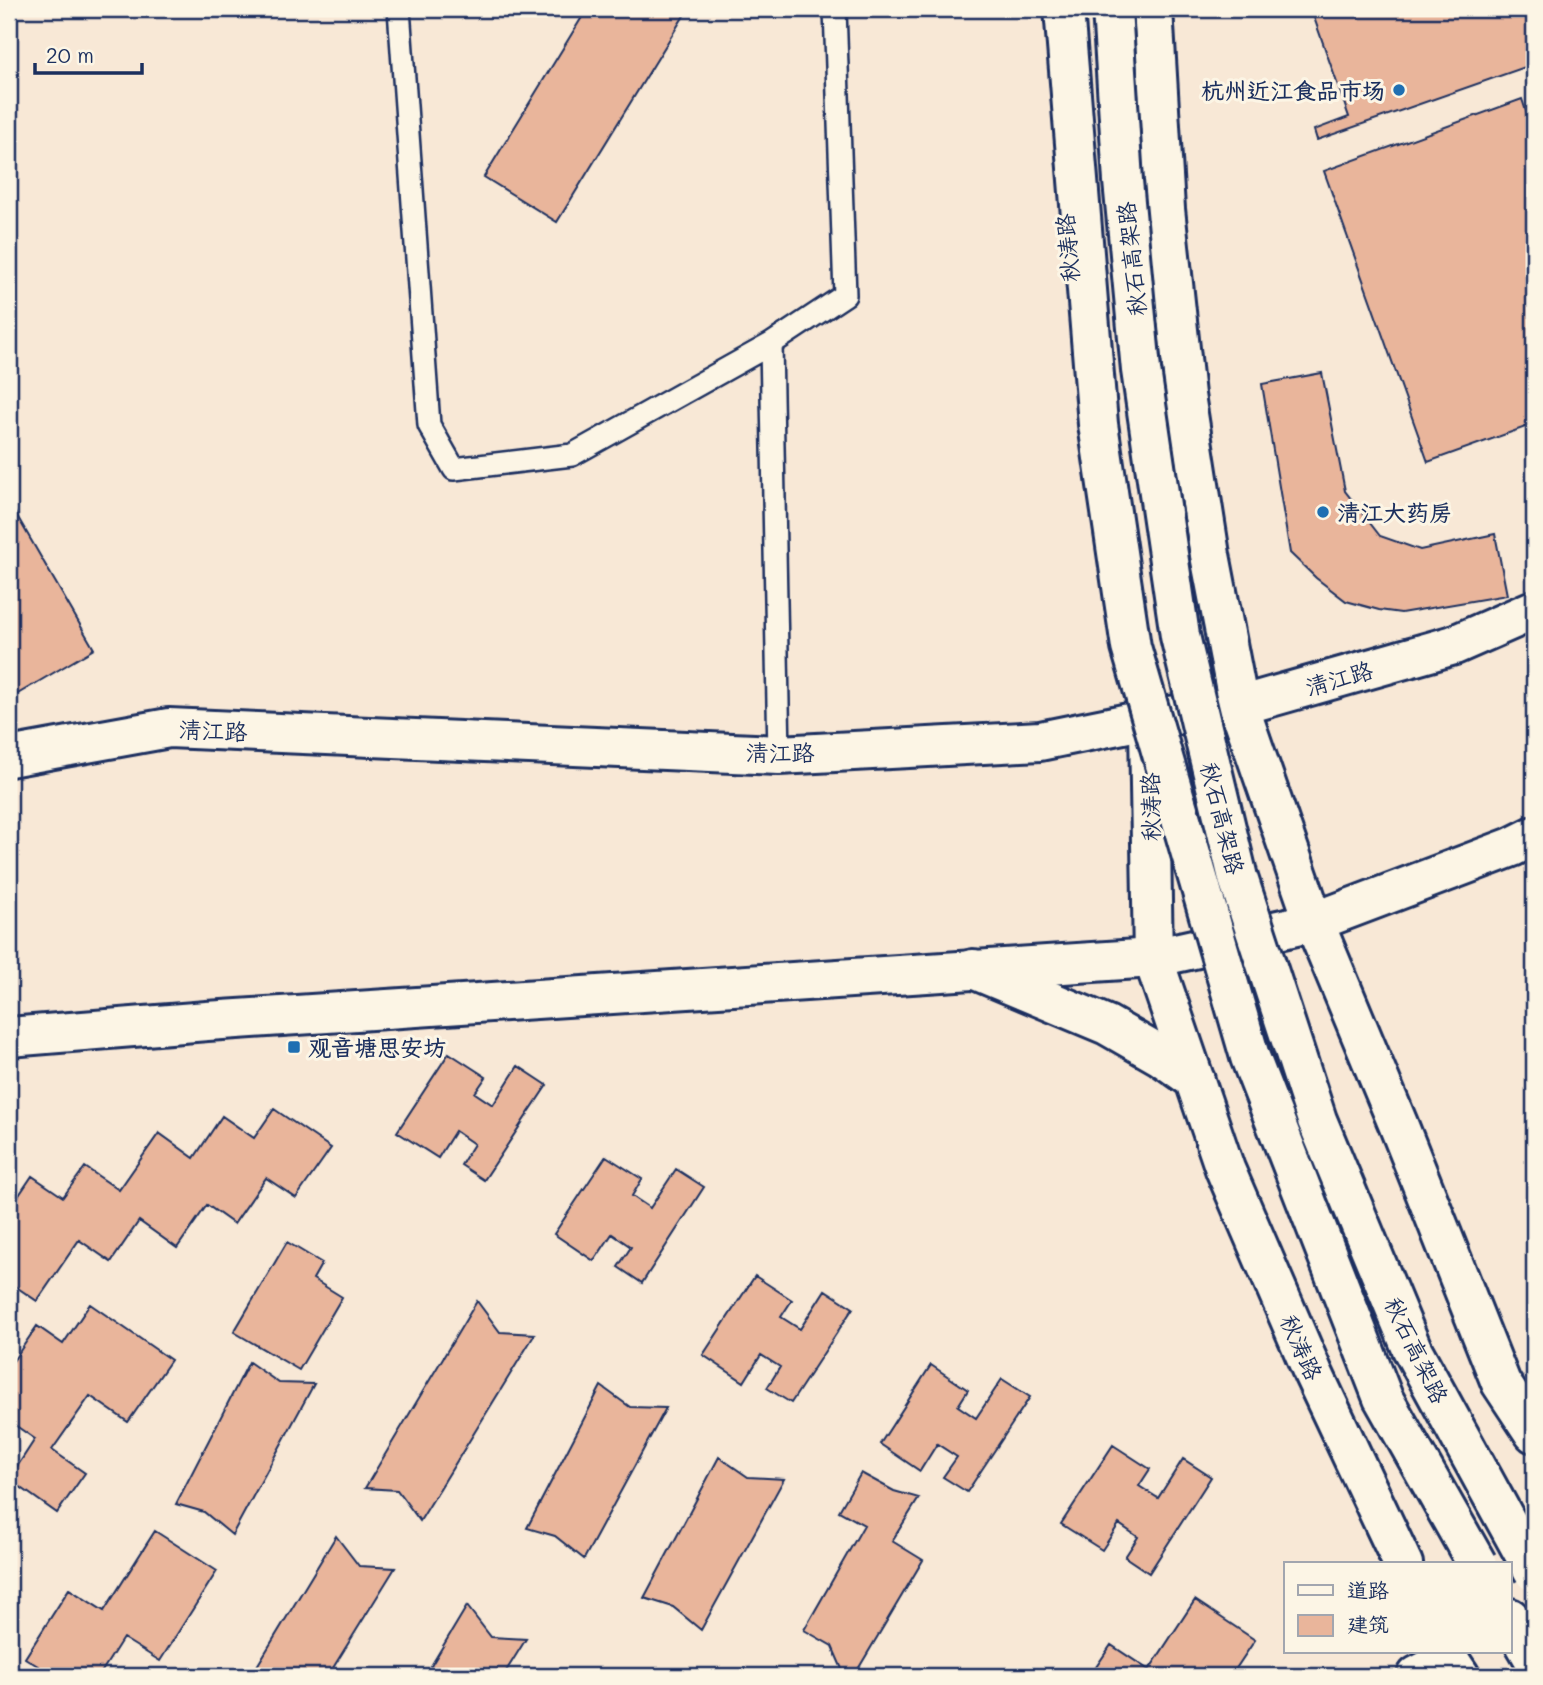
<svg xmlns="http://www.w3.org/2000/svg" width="1543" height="1685" font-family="Mali,'LXGW WenKai TC',sans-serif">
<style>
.building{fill:#e9b59b;stroke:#1b2f5e;stroke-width:2}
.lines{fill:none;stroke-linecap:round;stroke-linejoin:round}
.lane-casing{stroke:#1b2f5e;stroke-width:26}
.street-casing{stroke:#1b2f5e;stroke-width:44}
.secondary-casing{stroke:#1b2f5e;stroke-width:44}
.primary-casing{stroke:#1b2f5e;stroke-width:44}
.highway-casing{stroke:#1b2f5e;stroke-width:44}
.lane{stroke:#fcf5e5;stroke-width:21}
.street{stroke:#fcf5e5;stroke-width:38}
.secondary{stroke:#fcf5e5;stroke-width:38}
.primary{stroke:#fcf5e5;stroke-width:38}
.highway{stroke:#fcf5e5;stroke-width:38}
.highway-bridge-casing{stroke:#1b2f5e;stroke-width:44;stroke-linecap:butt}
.highway-bridge{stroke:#fcf5e5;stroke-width:38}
.poi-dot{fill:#1f6fb2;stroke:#fcf5e5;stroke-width:2.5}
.labels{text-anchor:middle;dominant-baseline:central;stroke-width:6;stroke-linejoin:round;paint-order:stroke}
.poi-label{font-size:23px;font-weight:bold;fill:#1b2f5e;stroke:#fcf5e5;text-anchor:start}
.street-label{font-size:23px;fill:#1b2f5e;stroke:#fcf5e5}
</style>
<rect width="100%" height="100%" fill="#f8e8d6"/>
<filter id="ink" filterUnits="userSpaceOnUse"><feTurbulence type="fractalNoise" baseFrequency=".0143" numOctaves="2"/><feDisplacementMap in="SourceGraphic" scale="14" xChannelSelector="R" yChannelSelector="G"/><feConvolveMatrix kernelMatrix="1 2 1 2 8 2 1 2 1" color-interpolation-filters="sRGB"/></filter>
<g filter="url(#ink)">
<path class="building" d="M587,9H688L557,222L484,177Z
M1311,9H1534V64L1317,140L1314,130L1349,117Z
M1522,99L1534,135V424L1428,462L1324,171Z
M1322,373L1345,491L1380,536L1420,550L1495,534L1507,595L1401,613L1379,610L1346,601L1316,578L1290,553L1262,384Z
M9,502L94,649L9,699Z
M449,1053L486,1077L475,1093L493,1105L518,1066L547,1085L484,1180L461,1165L474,1144L455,1131L438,1158L397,1132Z
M274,1109L331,1148L296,1198L266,1178L234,1224L207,1205L177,1248L139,1221L111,1262L79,1240L37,1301L9,1282V1210L32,1176L63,1197L85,1167L119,1190L159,1133L194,1158L222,1116L254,1138Z
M606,1156L642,1179L632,1196L650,1208L676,1169L704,1187L642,1283L618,1267L631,1247L612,1234L594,1261L554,1234Z
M287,1242L322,1263L313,1279L342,1297L299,1370L234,1332Z
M755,1276L792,1300L781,1317L800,1329L825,1290L853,1308L791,1403L767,1388L780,1367L761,1355L744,1382L703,1355Z
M477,1301L500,1332L535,1334L420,1521L397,1490L365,1488Z
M90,1304L171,1360L128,1422L90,1396L52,1450L85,1473L57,1513L9,1479L35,1439L9,1421V1367L37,1326L63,1344Z
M249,1362L279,1383L314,1384L232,1535L204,1512L176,1504Z
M931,1365L968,1390L958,1406L976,1418L1002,1379L1030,1397L967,1492L943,1477L957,1457L937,1444L920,1471L880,1444Z
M601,1386L630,1407L666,1408L584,1559L555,1536L527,1528Z
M1113,1445L1150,1469L1139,1486L1158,1498L1183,1459L1211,1477L1149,1573L1125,1557L1138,1537L1119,1524L1102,1550L1061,1524Z
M719,1457L748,1477L784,1479L701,1630L673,1607L644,1598Z
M861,1473L894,1491L919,1498L892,1541L923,1560L854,1676H845L832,1646L804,1630L864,1525L839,1511Z
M155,1531L217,1571L160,1661L123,1638L99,1676H54L25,1658L69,1589L104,1611Z
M336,1536L359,1566L395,1568L328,1676H251Z
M1195,1600L1255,1640L1231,1676H1090L1111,1645L1149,1670Z
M467,1606L491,1637L526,1639L503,1676H425Z"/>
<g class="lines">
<g class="lane-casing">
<path id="lane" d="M399,9L429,425L454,469L572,455L771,344
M779,755L771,344L845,295L835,9"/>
</g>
<g class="street-casing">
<path id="street" d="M1417,1676L1448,1660"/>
</g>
<g class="secondary-casing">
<path id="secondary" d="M9,757L169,728L779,755L1040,741L1148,719L1239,706L1454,645L1534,610
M9,1037L207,1021L1153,958L1314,922L1512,847L1534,836"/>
</g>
<g class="primary-casing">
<path id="primary" d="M1153,9L1165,209L1185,395L1210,555L1239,706L1314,922L1398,1124L1501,1383L1534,1433
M1149,727L1153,958L1225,1169L1313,1373L1403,1564
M973,969L1107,1025L1161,1056L1195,1080
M1444,1652L1460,1676"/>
</g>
<g class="highway-casing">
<path id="highway" d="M1510,1618L1534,1659"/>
</g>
<use href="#lane" class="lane"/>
<use href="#street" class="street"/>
<use href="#secondary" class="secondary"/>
<use href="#primary" class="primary"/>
<use href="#highway" class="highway"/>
<g class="highway-bridge-casing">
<path id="highway-bridge" d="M1064,9L1098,424L1131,647L1250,1057L1383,1398L1477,1564
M1112,9L1123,181L1141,370L1180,636L1238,878L1317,1120L1412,1349L1534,1572"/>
</g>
<use href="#highway-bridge" class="highway-bridge"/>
</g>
</g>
<g class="poi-dot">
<circle cx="1399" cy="90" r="7"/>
<circle cx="1323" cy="512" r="7"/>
<rect x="287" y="1040" width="14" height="14" rx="3.5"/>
</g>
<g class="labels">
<g class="poi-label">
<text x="1385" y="90" text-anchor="end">杭州近江食品市场</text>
<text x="1337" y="512">清江大药房</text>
<text x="308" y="1047">观音塘思安坊</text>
</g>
<g class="street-label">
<text transform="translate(1067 248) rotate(-95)">秋涛路</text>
<text transform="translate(1131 259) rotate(-96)">秋石高架路</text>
<text transform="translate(1339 678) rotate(-16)">清江路</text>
<text transform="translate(213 730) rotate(2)">清江路</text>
<text x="780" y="752">清江路</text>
<text transform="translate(1150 807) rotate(-91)">秋涛路</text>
<text transform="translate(1223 818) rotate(76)">秋石高架路</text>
<text transform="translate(1302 1347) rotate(66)">秋涛路</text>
<text transform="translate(1417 1350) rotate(64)">秋石高架路</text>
</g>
</g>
<rect width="1543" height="1685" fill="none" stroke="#fcf5e5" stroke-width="35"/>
<rect x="18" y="18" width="1508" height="1650" fill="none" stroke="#1b2f5e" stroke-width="2.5" filter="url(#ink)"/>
<rect x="1284" y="1562" width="228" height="91" fill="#fcf5e5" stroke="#a2a6af" stroke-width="2"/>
<rect x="1298" y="1585" width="35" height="10" fill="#fcf5e5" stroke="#a2a6af" stroke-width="2"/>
<text x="1347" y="1598" font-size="21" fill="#1b2f5e">道路</text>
<rect x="1298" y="1615" width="35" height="21" fill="#e9b59b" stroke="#a2a6af" stroke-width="2"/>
<text x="1347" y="1632" font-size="21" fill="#1b2f5e">建筑</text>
<path d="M35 63v10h107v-10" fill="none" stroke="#1b2f5e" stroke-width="3.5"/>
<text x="46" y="63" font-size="21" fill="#1b2f5e" stroke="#fcf5e5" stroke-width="5" paint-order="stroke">20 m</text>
</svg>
